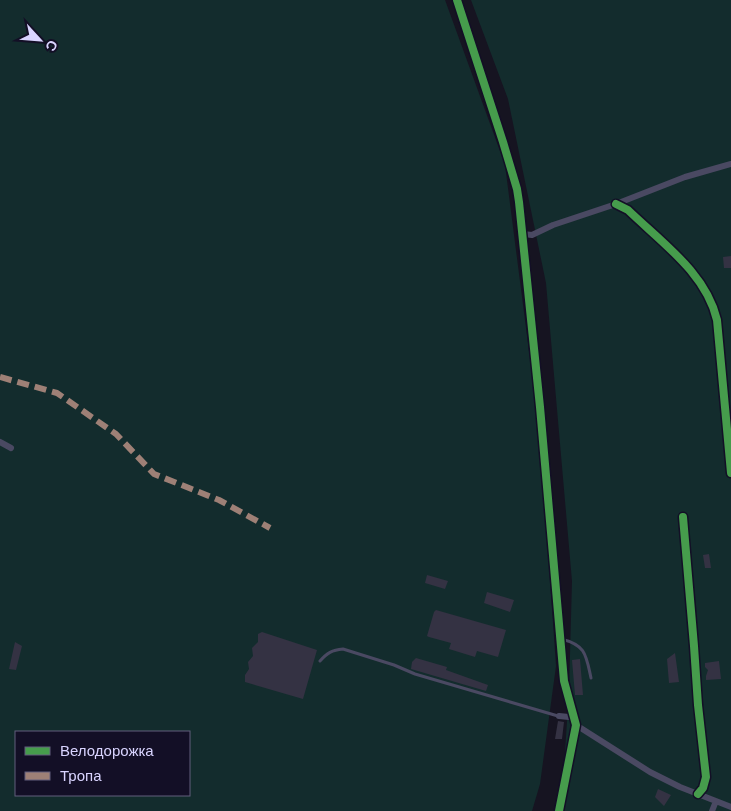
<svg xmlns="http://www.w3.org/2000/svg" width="731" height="811" font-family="'DM Sans',sans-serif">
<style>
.green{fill:#132c2d;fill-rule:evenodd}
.building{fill:#343243}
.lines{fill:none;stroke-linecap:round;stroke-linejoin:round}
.service{stroke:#4a4962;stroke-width:3}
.minor{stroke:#4a4962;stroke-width:6}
.quiet{stroke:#9e8076;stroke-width:6;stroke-dasharray:12 6;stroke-linecap:butt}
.cycleway-casing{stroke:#130f26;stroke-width:11}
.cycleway{stroke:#469c4c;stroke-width:8}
</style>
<rect width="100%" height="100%" fill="#161421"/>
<path class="green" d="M0,0H445L505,165L535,398L547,537L556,666L540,784L532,811H0ZM16,732H189V795H16Z
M471,0H731V811H561L569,692L572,581L546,283L508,99Z"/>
<path class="building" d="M731,256V268H724L723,257Z
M709,554L711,568H705L703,555Z
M427,575L448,581L445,589L425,583Z
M487,592L514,600L510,612L484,603Z
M436,610L506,630L498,657L477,651L475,657L449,649L451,643L429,637L427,636L434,612Z
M262,632L317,650L303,699L245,682V675L249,669L248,662L253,656L252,648L258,642V634Z
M15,642L22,646L16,670L9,669Z
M675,653L679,682L669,683L667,659Z
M416,658L447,667L446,670L488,685L486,691L411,669L412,662Z
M580,659L583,695H575L572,660Z
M719,661L721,679L706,680V676L708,670L705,667V663Z
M558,721L564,722L562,739H555Z
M658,789L671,795L664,806L655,797Z"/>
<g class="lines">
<path class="service" d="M561,639C586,645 586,655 591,678
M320,661C327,653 332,650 343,649L394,665L415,674L558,716"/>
<path class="minor" d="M457,0L503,142L517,189L519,202L540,407L564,681L576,725L559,811
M616,204L628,210C661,242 706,273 717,320L731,473
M523,234L532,235L553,225L616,204L685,177L731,164
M0,442L11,448
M683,517L694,646L698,705L706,777L703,788L698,794
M559,716L569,717L574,715
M576,725L650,772L680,787L731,807
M712,811L716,801"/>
<path class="quiet" d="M0,377L57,393L116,434L154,474L219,500L270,528"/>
<g class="cycleway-casing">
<path id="cycleway" d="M457,0L503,142L517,189L519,202L540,407L564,681L576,725L559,811
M616,204L628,210C661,242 706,273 717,320L731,473
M683,517L694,646L698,705L706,777L703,788L698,794"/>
</g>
<use href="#cycleway" class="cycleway"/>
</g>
<rect x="15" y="731" width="175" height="65" fill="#130f26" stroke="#625e7d"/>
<rect x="25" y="747" width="25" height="8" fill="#469c4c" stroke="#625e7d"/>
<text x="60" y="756" font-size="15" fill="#d9d4ff">Велодорожка</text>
<rect x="25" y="772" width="25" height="8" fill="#9e8076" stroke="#625e7d"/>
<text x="60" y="781" font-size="15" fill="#d9d4ff">Тропа</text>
<g transform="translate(40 40) rotate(116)" stroke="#130f26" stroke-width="4" paint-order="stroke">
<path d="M0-4L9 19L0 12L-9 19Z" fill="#d9d4ff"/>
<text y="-8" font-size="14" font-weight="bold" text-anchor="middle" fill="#d9d4ff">С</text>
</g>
</svg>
